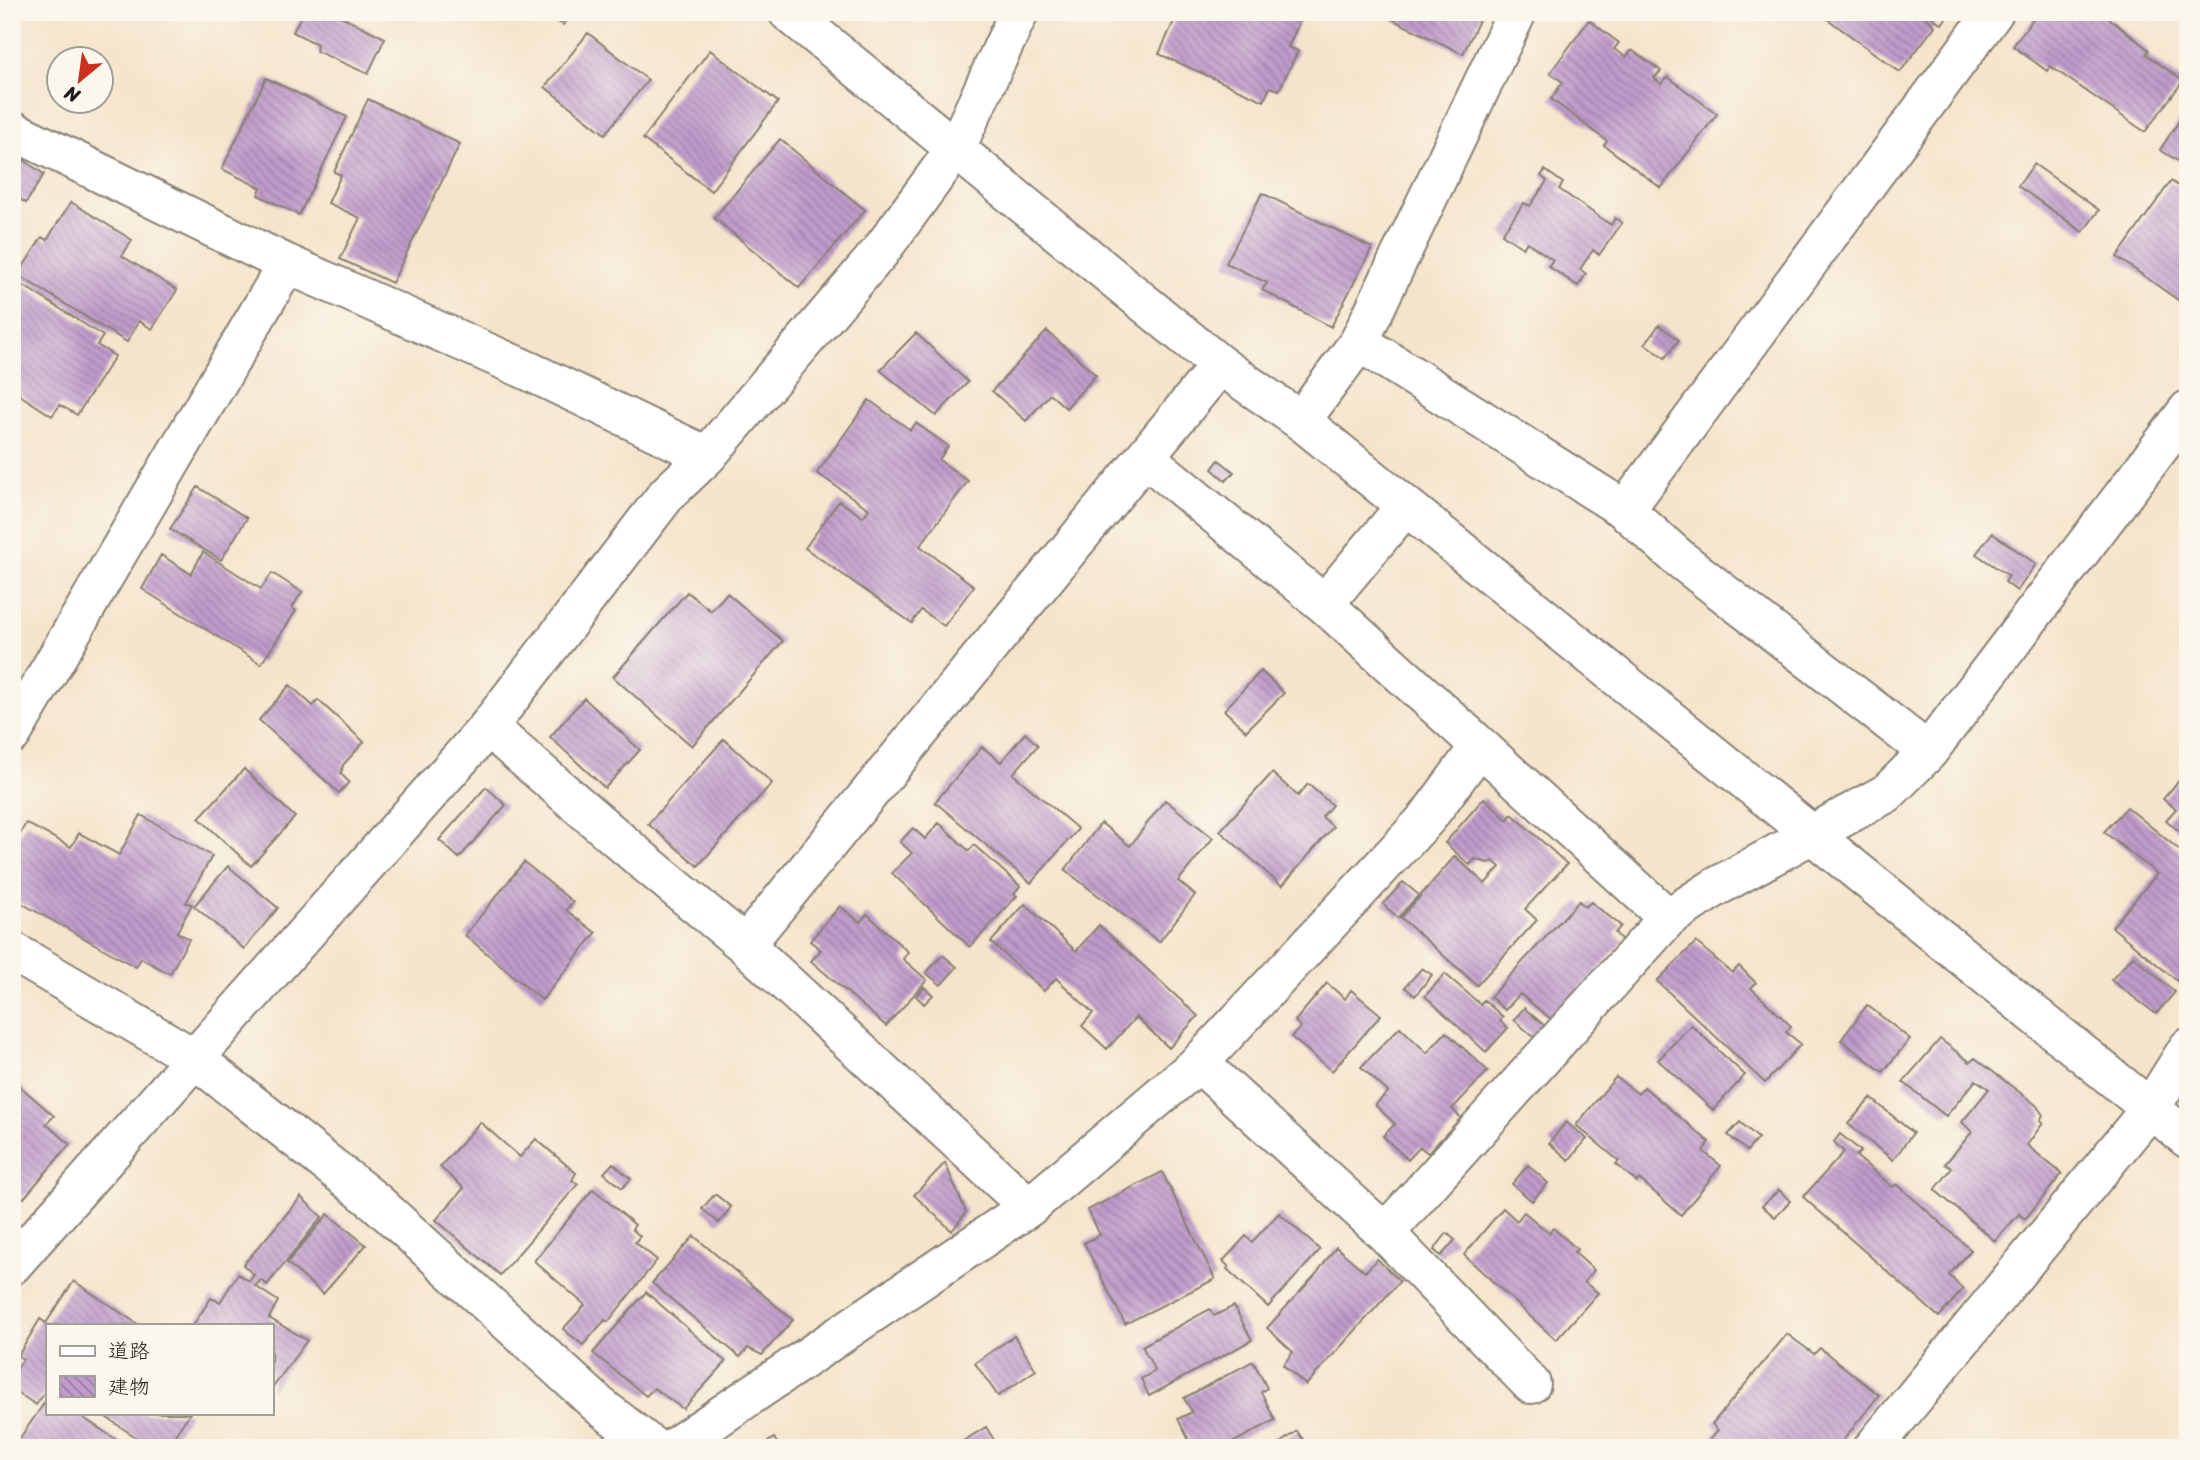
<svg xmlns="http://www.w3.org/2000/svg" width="2200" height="1460" font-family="Sriracha,'Klee One',sans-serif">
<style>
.building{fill:url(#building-back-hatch)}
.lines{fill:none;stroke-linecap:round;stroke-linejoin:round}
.street-casing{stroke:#888074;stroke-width:42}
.secondary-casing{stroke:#888074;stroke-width:42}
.street{stroke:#fff;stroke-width:38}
.secondary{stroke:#fff;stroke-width:38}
</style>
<defs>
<pattern id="building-back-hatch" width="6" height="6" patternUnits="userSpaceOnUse" patternTransform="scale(1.75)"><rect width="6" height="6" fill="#c09bcb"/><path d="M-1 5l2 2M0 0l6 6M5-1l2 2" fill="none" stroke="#9b7ea4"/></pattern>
</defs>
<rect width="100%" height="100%" fill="#fbf7ec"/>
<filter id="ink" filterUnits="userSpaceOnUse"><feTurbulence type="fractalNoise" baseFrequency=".0143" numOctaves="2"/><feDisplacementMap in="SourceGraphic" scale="14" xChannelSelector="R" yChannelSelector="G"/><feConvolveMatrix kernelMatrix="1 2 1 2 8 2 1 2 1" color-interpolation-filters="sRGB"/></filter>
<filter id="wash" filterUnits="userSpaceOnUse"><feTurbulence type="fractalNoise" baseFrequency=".00686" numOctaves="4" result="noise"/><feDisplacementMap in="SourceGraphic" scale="28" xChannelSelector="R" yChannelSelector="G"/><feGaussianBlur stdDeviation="1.57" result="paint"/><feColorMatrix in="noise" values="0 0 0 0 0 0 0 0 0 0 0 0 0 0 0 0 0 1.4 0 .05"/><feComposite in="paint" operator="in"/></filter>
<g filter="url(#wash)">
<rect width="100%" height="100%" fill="#f5e4cb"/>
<g id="blocks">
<path class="building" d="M303,12H333L385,38L368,74L316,51L317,44L293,32Z
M541,12H571L563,25Z
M1178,12H1304L1288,47L1298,51L1279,90L1270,87L1264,101L1159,54Z
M1377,12H1483L1463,54Z
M1818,12H1921L1935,26L1900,72Z
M1925,12H1950L1942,24Z
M2038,12H2101L2149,50L2146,54L2183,81L2145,132L2050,66L2047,71L2013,46Z
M1589,20L1619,43L1614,49L1626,57L1632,50L1661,71L1654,78L1661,84L1668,77L1717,114L1661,188L1604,145L1607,141L1551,99L1563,82L1550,73Z
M588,33L648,80L605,134L545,87Z
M710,50L778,102L711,191L643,139Z
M266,78L347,117L299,215L258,195L261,188L222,169Z
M368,99L460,144L392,283L340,259L360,218L328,203L341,175L334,172Z
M2188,107V167L2160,150Z
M780,139L865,210L799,288L714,218Z
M22,159L44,174L26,203L12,194V174Z
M2034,164L2099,210L2083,232L2018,186Z
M1545,170L1563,183L1559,189L1611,225L1615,218L1622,223L1599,255L1593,250L1580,269L1586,274L1578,286L1548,266L1553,260L1527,242L1523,248L1502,234L1524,203L1530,206L1547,181L1541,176Z
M2171,181L2188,193V307L2117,257Z
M1262,193L1372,248L1331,327L1262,290L1267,283L1226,263Z
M71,202L132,240L122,256L177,290L152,329L139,321L127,342L18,275L42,237L47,240Z
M24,286L103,336L97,345L115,356L77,415L60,405L52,416L12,390V289L19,294Z
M1659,325L1679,340L1665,358L1645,344Z
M1047,331L1096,375L1066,408L1050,394L1026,421L992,391Z
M916,333L968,382L936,416L880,370Z
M869,400L910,430L916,423L948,446L939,460L968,481L920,546L974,586L944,626L921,610L912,623L805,548L839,501L863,517L869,509L817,473Z
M1219,460L1234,472L1226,481L1212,469Z
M198,487L247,518L221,560L170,529Z
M1992,533L2036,564L2017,591L2005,582L2009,576L1976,554Z
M203,552L261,589L272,573L302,592L292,608L296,611L261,664L142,589L161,555L191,574Z
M687,592L711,611L727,593L783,641L692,746L613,677Z
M1261,671L1284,693L1246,731L1224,710Z
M290,685L313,706L318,700L364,742L343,765L341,774L349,782L339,793L259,720Z
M584,698L640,750L605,788L550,737Z
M1025,733L1038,745L1013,774L1078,829L1031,883L935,802L982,747L1001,762Z
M724,739L772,783L698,866L648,824Z
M244,769L295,817L251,866L199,818Z
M2188,770V839L2166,820L2176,809L2163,799Z
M1272,773L1298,796L1308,784L1332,805L1322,817L1333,827L1282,886L1220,831Z
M486,787L506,805L459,858L439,840Z
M1484,798L1507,820L1512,814L1567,864L1525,909L1537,920L1477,985L1401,918L1455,856L1485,884L1500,867L1493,861L1488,863L1475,859L1470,865L1445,843Z
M1165,800L1213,838L1178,881L1195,895L1159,942L1065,870L1101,823L1130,846Z
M2127,807L2188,857V990L2112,927L2157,874L2104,832Z
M141,815L212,856L186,903L192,904L177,932L189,939L170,974L141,958L136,967L12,898V848L26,823L71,847L79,833L119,855Z
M939,823L969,851L974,845L1020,886L1014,894L1017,896L970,947L892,873L912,853L900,842L913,828L925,839Z
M524,862L573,902L566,910L596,933L542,1000L465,935Z
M228,866L278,908L244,949L194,906Z
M1403,882L1419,895L1398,918L1383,904Z
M1579,901L1585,907L1591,902L1621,926L1615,933L1623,941L1552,1020L1520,994L1505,1010L1490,997Z
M1025,904L1076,951L1099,925L1198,1016L1169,1048L1136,1017L1107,1049L1082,1026L1093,1013L1056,978L1044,991L991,942Z
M840,906L860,922L867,914L908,952L903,959L927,980L886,1026L811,961L821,950L810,941Z
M1696,942L1732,973L1739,966L1756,983L1751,988L1791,1026L1786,1032L1801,1044L1765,1083L1657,981Z
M943,955L957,967L941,985L926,973Z
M2133,956L2175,992L2156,1014L2111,980Z
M1422,968L1432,975L1415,996L1405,987Z
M1445,974L1480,1004L1484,1000L1503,1017L1500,1021L1508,1028L1486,1052L1425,996Z
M1327,983L1345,999L1351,990L1381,1015L1332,1071L1291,1037L1301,1027L1295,1021Z
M924,987L933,995L924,1004L916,996Z
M1867,1005L1910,1039L1883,1072L1841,1040Z
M1524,1008L1545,1026L1535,1038L1514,1020Z
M1691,1025L1745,1075L1713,1110L1658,1060Z
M1400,1027L1427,1053L1446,1032L1488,1071L1452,1109L1461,1118L1428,1153L1420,1147L1408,1160L1383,1136L1395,1124L1375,1105L1388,1092L1361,1067Z
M1940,1039L1970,1062L1975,1058L2036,1105L2043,1115L2040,1120L2043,1123L2027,1145L2062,1174L2025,1219L2019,1214L1995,1241L1935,1190L1952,1168L1945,1164L1972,1132L1962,1122L1989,1089L1976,1080L1946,1116L1903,1082Z
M1616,1077L1638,1094L1644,1087L1709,1142L1703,1151L1721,1166L1681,1215L1639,1179L1637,1182L1616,1164L1619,1161L1576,1125Z
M12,1079L54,1116L46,1124L70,1144L24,1198L12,1188Z
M1871,1098L1913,1133L1893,1160L1848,1124Z
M480,1122L520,1157L536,1139L576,1173L572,1180L578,1184L500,1275L436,1220L464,1188L440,1167Z
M1566,1122L1587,1139L1569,1160L1549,1143Z
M1740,1122L1758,1138L1747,1151L1728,1135Z
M1840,1134L1861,1151L1856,1156L1893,1187L1897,1184L1971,1250L1949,1275L1963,1289L1939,1317L1803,1197L1844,1152L1834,1142Z
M613,1163L631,1179L622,1188L604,1173Z
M945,1163L966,1212L952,1231L914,1195Z
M1528,1165L1548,1183L1532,1201L1512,1184Z
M1162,1172L1215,1279L1125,1324L1084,1243L1100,1235L1088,1210Z
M593,1189L635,1225L632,1229L640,1236L635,1242L657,1260L608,1322L605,1320L583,1345L563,1329L585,1305L534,1261Z
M1779,1190L1790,1201L1775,1217L1762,1206Z
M715,1194L731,1207L719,1223L702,1209Z
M301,1197L322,1217L267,1285L261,1280L255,1286L278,1301L269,1318L307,1340L271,1390V1325H193L211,1298L220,1302L238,1274L249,1281L254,1275L243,1265Z
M1503,1208L1517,1221L1524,1212L1549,1233L1553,1228L1577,1249L1574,1252L1594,1270L1584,1282L1598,1293L1556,1340L1464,1255Z
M1279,1213L1320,1250L1268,1307L1227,1269L1229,1267L1223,1261L1246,1236L1252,1242Z
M328,1214L366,1245L323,1294L287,1263Z
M1447,1233L1455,1240L1441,1256L1434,1250Z
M694,1236L793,1320L762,1355L748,1348L740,1357L652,1283Z
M1336,1247L1365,1272L1377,1259L1400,1281L1306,1385L1283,1365L1293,1352L1267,1328L1317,1273Z
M74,1281L139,1325H47V1390L36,1405L12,1389V1377L23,1359L18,1356L40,1319L46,1323Z
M646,1292L726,1362L683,1409L654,1388L646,1396L593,1353Z
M1234,1306L1252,1340L1149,1396L1141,1379L1155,1371L1142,1346L1210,1309L1214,1316Z
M1787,1334L1814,1354L1820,1348L1879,1395L1837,1448H1720L1710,1439L1718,1430L1712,1424Z
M1014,1336L1036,1370L998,1396L975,1363Z
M1253,1361L1267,1388L1261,1392L1275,1420L1223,1448H1193L1178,1419L1192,1412L1184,1398Z
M47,1399V1413H76L129,1448H13Z
M100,1413H190L166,1448H152Z
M986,1427L999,1448H952Z
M1297,1431L1309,1448H1273Z
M774,1438L780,1448H759Z"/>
</g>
</g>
<g filter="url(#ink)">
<use href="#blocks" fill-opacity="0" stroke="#888074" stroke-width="2"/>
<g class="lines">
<g class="street-casing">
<path id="street" d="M12,130L287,264L529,371L707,456
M1359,342L1517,12
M1301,421L1359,342L1625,510L1680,559L1928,752L2188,410
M1146,458L1324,604
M1625,510L1994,12
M488,727L642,860L745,945L1029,1207
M12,734L287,264
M1668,918L1716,887L1887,793L1928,752
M745,945L1220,365
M12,951L194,1058L376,1202L600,1406L654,1448
M1199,1063L1385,1233L1531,1384
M1385,1233L1668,918L1480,746
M12,1265L488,727L667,494L707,456L880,252L956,148
M673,1448L1029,1207L1199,1063L1427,818L1480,746L1324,604L1404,508
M1873,1448L2150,1109L2188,1048"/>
</g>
<g class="secondary-casing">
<path id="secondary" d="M788,12L1220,365L1301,421L2188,1139
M956,148L1019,12"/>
</g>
<use href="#street" class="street"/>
<use href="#secondary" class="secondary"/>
</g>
</g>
<rect width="2200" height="1460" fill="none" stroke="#fbf7ec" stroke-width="42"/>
<rect x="46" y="1324" width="228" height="91" fill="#fbf7ec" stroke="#a29f99" stroke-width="2"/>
<rect x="60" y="1346" width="35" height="10" fill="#ffffff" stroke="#a29f99" stroke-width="2"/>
<text x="108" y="1358" font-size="21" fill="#1c1c1c">道路</text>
<rect x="60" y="1376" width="35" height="21" fill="url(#building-back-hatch)" stroke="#a29f99" stroke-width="2"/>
<text x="108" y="1394" font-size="21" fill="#1c1c1c">建物</text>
<g transform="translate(80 80) rotate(209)"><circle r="33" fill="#fbf7ec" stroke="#a29f99" stroke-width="2"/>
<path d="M0-5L12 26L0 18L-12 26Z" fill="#c8321e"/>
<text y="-10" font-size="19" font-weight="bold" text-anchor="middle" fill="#1c1c1c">N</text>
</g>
</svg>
